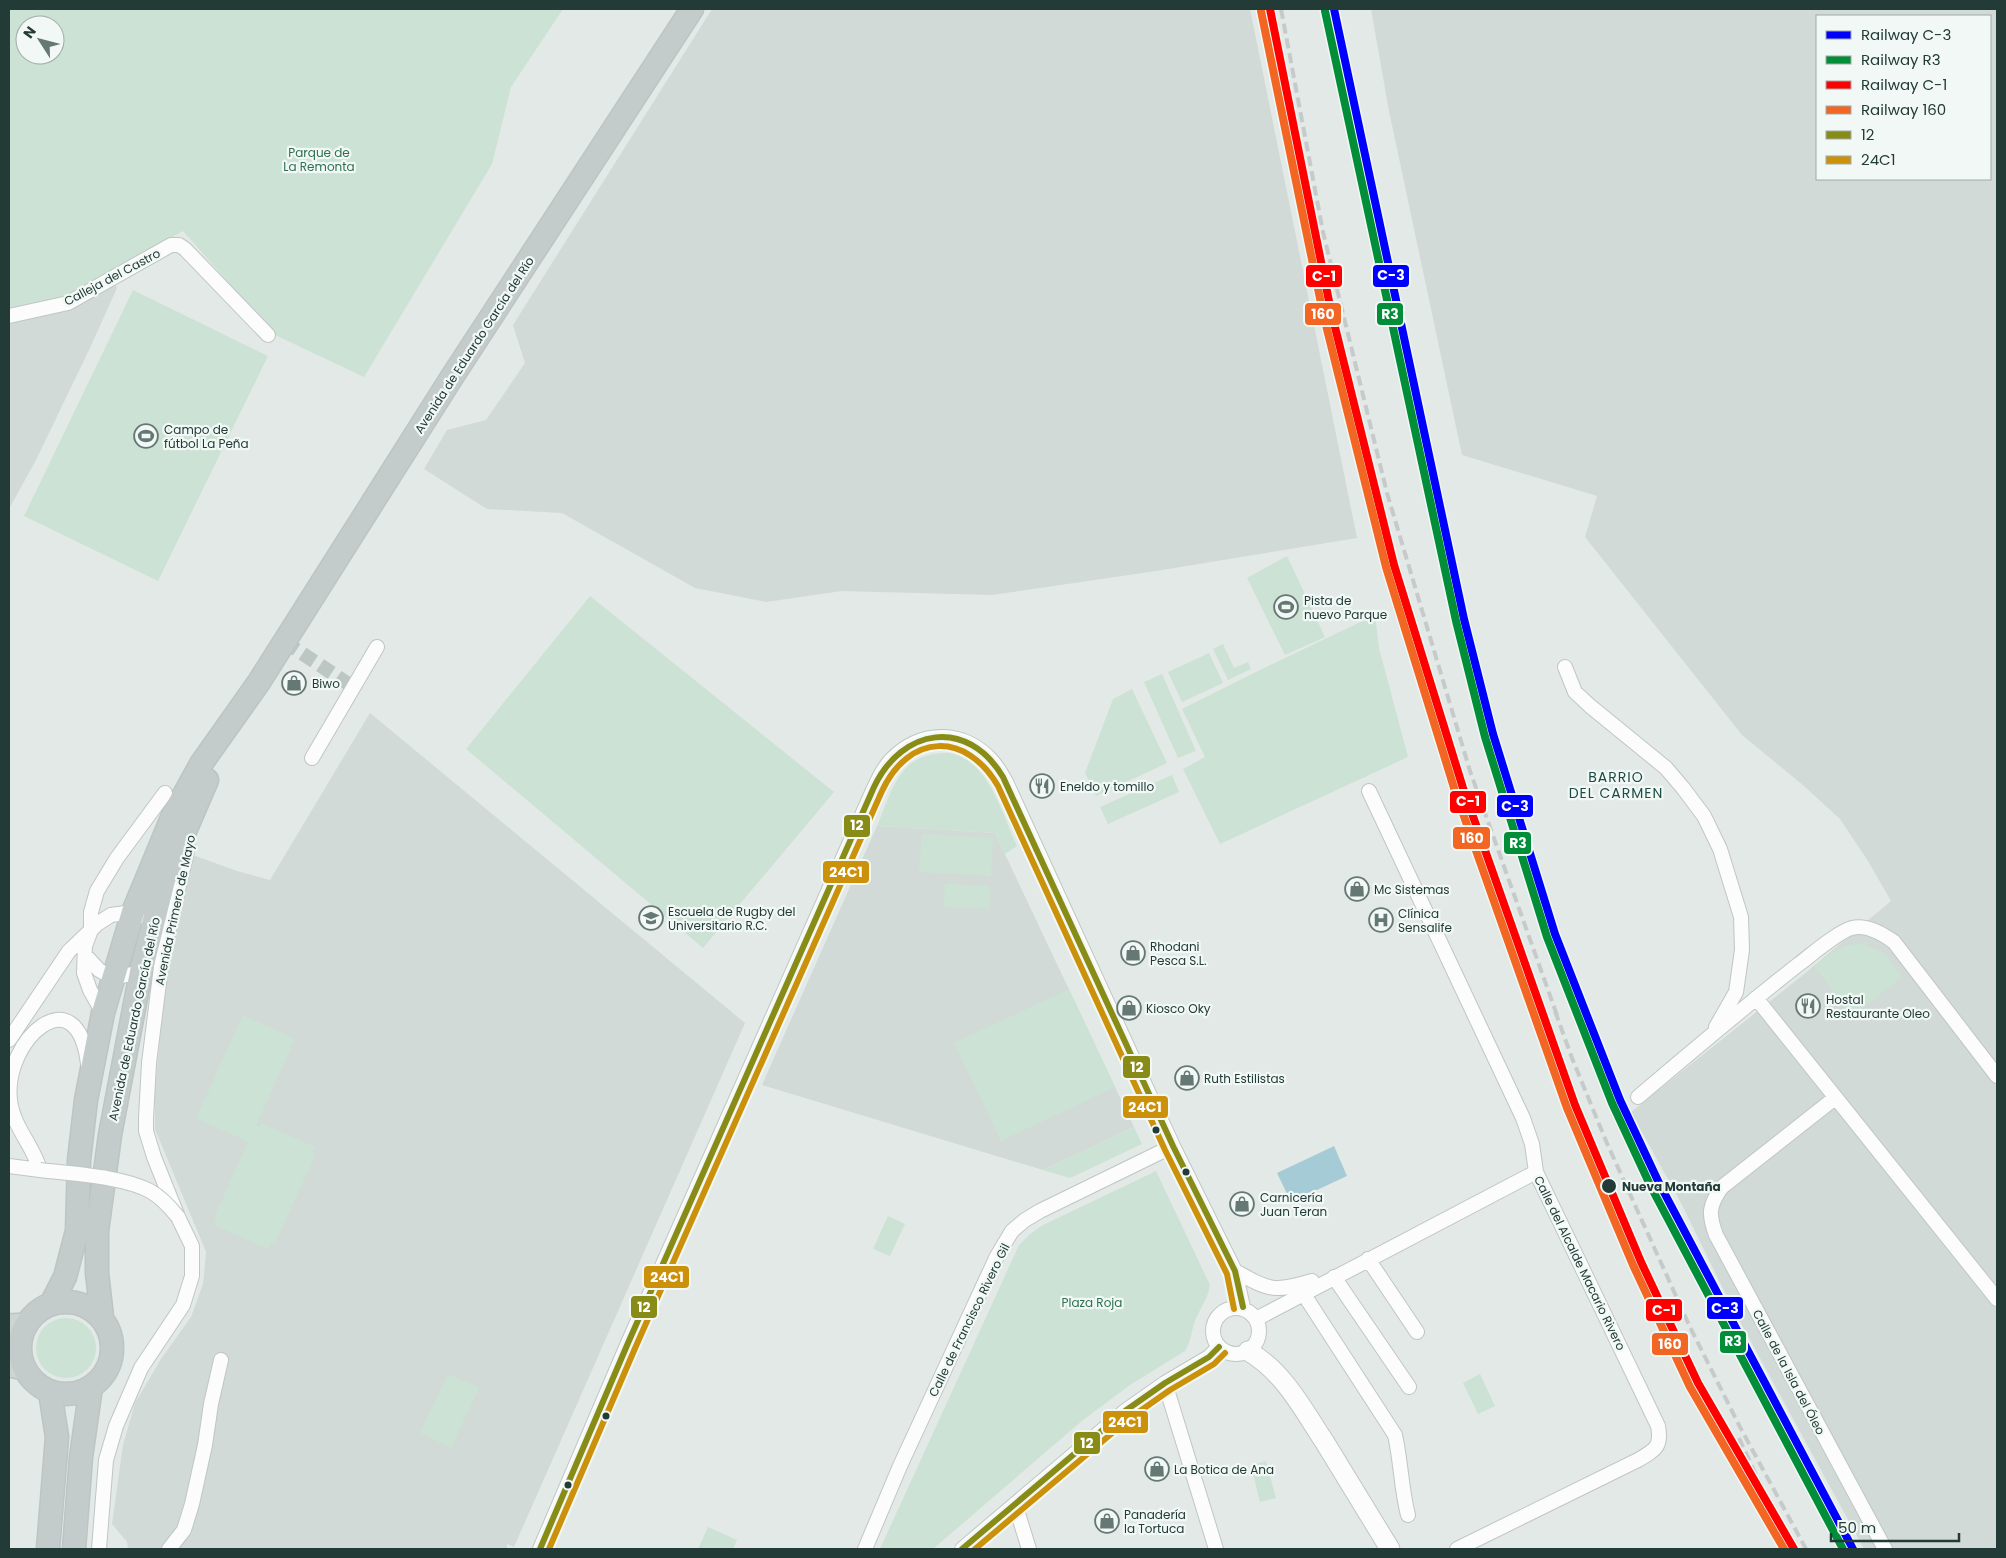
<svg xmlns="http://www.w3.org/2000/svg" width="2006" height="1558" font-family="Poppins,sans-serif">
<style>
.built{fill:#d1dad6;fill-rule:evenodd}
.green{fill:#cce2d4;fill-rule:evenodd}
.water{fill:#a5cbd6}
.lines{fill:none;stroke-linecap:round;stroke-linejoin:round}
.minor-tunnel{stroke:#bcc6c3;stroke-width:14;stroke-dasharray:14 7;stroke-linecap:butt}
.minor-casing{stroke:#c0c6c4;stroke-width:16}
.secondary-casing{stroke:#bfc6c4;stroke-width:21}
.primary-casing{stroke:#bcc5c3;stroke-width:24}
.trunk-casing{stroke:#bcc5c3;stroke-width:25}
.minor{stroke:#fbfcfb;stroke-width:14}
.secondary{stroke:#fbfcfb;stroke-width:19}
.primary{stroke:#cdd5d3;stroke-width:21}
.trunk{stroke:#c3ccca;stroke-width:22}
.rail{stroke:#c7caca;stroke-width:4;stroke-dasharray:10 5;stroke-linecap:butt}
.minor-bridge-casing{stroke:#c0c6c4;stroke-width:16;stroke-linecap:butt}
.minor-bridge{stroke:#fbfcfb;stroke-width:14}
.bus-1-casing{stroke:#f1f8f5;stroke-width:10}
.bus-2-casing{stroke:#f1f8f5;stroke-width:10}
.bus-1{stroke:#888c16;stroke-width:6}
.bus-2{stroke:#cc910b;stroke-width:6}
.rail-1-casing{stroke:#f1f8f5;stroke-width:11}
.rail-2-casing{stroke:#f1f8f5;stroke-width:11}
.rail-3-casing{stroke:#f1f8f5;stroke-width:11}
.rail-4-casing{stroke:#f1f8f5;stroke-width:11}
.rail-1{stroke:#00f;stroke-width:8}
.rail-2{stroke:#028d38;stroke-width:8}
.rail-3{stroke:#f00;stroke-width:8}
.rail-4{stroke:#f26522;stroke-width:8}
.bus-dot{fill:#223b37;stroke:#f1f8f5;stroke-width:2}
.labels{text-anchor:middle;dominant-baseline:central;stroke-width:4.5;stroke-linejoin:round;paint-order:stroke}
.park-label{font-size:12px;fill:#2d714e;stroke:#f1f8f5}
.street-label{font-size:12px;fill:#223b37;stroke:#f1f8f5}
.poi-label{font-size:12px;fill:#223b37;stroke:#f1f8f5;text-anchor:start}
.stop-label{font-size:12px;font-weight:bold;fill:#223b37;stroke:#f1f8f5;text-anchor:start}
.neighbourhood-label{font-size:14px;letter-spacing:1px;fill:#1e4c45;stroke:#f1f8f5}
.line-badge{stroke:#f1f8f5;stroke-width:2}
.badge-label{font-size:14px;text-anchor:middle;font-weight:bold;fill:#fff}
</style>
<rect width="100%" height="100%" fill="#e3e9e6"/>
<path class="built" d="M712,9H1250L1357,538L1156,571L992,595L842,591L766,602L695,588L562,513L487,509L424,469L447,430L486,420L525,363L513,325Z
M1371,9H1997V1549H1864L1731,1305L1681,1203L1631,1112L1803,975L1891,901L1868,861L1840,819L1804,786L1742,735L1585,537L1597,496L1462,455L1389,111ZM1817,16H1990V179H1817Z
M113,280L117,288L89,350L36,460L9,509V319Z
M370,713L745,1023L514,1547L507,1544V1549H128L127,1542L112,1524L123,1445L135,1403L161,1359L191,1317L203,1284L206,1252L155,1129V1089L164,997L170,954L193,855L237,871L270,880Z
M877,826L995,833L1134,1127L1043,1170L762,1085Z"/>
<path class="green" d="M9,9H563L511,87L492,164L364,377L275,335L183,231L65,298L9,309ZM25,25H55V55H25Z
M133,290L268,356L158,581L24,516Z
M1287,556L1325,637L1285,655L1247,578Z
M590,596L834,792L703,948L466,749Z
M1375,615L1379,648L1408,757L1220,844L1183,769L1205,757L1182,709L1258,671Z
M1223,644L1234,668L1248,662L1251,669L1228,680L1213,649Z
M1209,653L1223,683L1182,702L1168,672Z
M1162,674L1196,751L1178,758L1144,682Z
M1132,689L1167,763L1096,796L1085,773L1113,699Z
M950,753C989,761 1002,814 1017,846L1005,854L995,833L877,826C893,788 900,751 950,753Z
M1172,775L1179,792L1108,824L1100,807Z
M922,834L993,838L991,876L919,872Z
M945,884L990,886L989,909L944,907Z
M1863,944L1884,953L1902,977L1853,1016L1814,966C1830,954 1842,943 1863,944Z
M1069,989L1115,1087L1001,1141L954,1043Z
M243,1015L295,1039L256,1126L259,1127L261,1123L315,1147L312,1152L316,1154L274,1245L270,1244L268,1249L214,1225L217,1220L214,1218L248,1142L196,1118Z
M1134,1127L1142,1144L1070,1178L1043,1170Z
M1156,1171L1210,1285C1208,1299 1200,1308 1195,1321C1191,1332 1191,1342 1185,1351L1130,1385L1083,1420L933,1549H880L1019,1245L1029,1235L1041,1226Z
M888,1216L905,1224L890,1256L873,1249Z
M36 1348a30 30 0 1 1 60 0a30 30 0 1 1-60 0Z
M448,1374L479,1388L451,1448L420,1433Z
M1480,1374L1495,1406L1478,1414L1463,1383Z
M1266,1461L1276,1498L1260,1502L1251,1465Z
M708,1527L737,1540L733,1549H698Z"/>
<path class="water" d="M1334,1146L1347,1176L1291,1202L1277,1173Z"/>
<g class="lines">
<path class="minor-tunnel" d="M285,642L353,687"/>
<g class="minor-casing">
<path id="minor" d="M9,316L68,303L171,245H179L185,249L268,335
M1565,667L1575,692L1590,706L1666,768L1683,788L1704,816L1720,849L1741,917L1742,950L1736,992L1716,1027
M312,758L377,647
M1369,791L1523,1118L1532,1144L1536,1172L1658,1426C1662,1447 1655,1450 1638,1460L1457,1549
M85,955L99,970L113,978L141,972
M1756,998L1997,1299
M103,1013L90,990L84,973L85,946L91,930L97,924L111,915L133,912L138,917
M9,1040L69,951L91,930V912L97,891L117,858L165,793
M1638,1097C1691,1052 1744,1007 1799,964C1811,955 1839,931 1852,928C1867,924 1883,934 1894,942L1997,1076
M1835,1098L1722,1187C1709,1205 1708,1214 1716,1235L1885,1549
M9,1166L40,1170C33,1145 13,1127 10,1100C3,1040 77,974 88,1064
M1368,1259L1417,1332
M1235,1271C1269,1290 1274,1293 1312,1281
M1334,1277L1409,1387
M1303,1293L1395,1435C1401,1461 1401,1488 1408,1515
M1213 1331a23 23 0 1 1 46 0a23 23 0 1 1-46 0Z
M1256,1319L1536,1172
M1165,1383L1216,1549
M1015,1504L1029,1549
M99,1549L106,1460L116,1426L141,1368L183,1305L192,1276V1246L178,1217L154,1157L146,1131V1118L149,1063L162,959L188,847
M169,1549L184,1530L192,1504L205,1445L211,1404L221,1360
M540,1549L628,1343L870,797C876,784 881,771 891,760C920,729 965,729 993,762C998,768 1002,775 1006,782L1173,1146L1235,1271L1243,1307
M865,1549L900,1466L997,1256L1012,1231L1025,1220L1040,1211L1173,1146
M962,1549L1125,1411L1165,1383L1209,1357L1219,1347"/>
</g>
<g class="secondary-casing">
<path id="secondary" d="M1248,1351C1284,1372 1302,1408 1324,1441C1346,1477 1368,1513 1390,1549"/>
</g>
<g class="primary-casing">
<path id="primary" d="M9,1325L27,1324
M9,1366L24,1369"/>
</g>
<g class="trunk-casing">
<path id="trunk" d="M20 1348a46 46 0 1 1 92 0a46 46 0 1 1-92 0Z
M51,1304L65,1277L77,1231L79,1160L86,1100L103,1013L133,912L174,813L201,764L259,682L452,377L692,9
M102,1317L97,1273V1231L110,1135L141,972L164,880L207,780
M48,1549L57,1437L50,1392
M74,1549L81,1457L91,1387"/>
</g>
<use href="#minor" class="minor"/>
<use href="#secondary" class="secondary"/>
<use href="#primary" class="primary"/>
<use href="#trunk" class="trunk"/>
<path class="rail" d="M1281,9L1323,232L1387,493L1470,771L1558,1018
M1555,1011L1572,1058L1606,1141L1690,1327L1740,1427L1806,1549
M1739,1438L1775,1516"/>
<g class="minor-bridge-casing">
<path id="minor-bridge" d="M40,1170C72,1174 122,1176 150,1191C161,1197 170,1207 178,1217"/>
</g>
<use href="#minor-bridge" class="minor-bridge"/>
<g class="bus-1-casing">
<path id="bus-1" d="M540,1549L628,1343L874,787C902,728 967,717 1003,777L1173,1146L1235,1271L1243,1307
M962,1549L1125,1411L1165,1383L1209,1357L1219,1347"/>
</g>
<g class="bus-2-casing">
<path id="bus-2" d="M549,1549L636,1346L882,791C909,733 966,731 998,786L1165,1150L1227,1274L1234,1309
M975,1549L1130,1418L1170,1390L1214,1364L1225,1353"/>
</g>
<use href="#bus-1" class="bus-1"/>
<use href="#bus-2" class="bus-2"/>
<g class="rail-1-casing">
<path id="rail-1" d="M1334,9L1464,619L1493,734L1555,934L1620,1100L1659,1183L1853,1549"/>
</g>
<g class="rail-2-casing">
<path id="rail-2" d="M1325,11L1456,621L1485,737L1547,937L1612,1103L1651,1187L1843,1549"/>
</g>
<g class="rail-3-casing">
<path id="rail-3" d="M1270,9L1331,311L1394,565L1463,788L1575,1105L1641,1262L1698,1383L1794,1549"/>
</g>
<g class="rail-4-casing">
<path id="rail-4" d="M1261,11L1323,313L1386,567L1455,791L1567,1108L1633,1265L1690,1387L1784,1549"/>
</g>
<use href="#rail-1" class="rail-1"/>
<use href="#rail-2" class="rail-2"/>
<use href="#rail-3" class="rail-3"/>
<use href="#rail-4" class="rail-4"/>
</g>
<defs>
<g id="stadium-ring" transform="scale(1.25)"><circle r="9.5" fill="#f1f8f5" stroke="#667874" stroke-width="1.5"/><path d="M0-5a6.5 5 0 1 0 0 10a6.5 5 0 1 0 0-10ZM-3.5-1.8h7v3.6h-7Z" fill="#667874"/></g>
<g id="shop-ring" transform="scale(1.25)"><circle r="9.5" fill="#f1f8f5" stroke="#667874" stroke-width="1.5"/><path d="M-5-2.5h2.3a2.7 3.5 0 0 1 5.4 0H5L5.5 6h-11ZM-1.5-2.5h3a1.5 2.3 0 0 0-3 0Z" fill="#667874"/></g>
<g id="restaurant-ring" transform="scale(1.25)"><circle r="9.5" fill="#f1f8f5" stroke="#667874" stroke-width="1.5"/><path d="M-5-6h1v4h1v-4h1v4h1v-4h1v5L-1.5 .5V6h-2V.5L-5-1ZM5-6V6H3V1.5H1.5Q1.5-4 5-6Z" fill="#667874"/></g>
<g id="school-ring" transform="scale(1.25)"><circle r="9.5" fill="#f1f8f5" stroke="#667874" stroke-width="1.5"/><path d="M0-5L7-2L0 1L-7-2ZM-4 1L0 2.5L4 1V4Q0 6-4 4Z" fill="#667874"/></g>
<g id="hospital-ring" transform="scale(1.25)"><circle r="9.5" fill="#f1f8f5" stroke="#667874" stroke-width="1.5"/><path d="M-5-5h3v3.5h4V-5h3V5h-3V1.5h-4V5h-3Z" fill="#667874"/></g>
</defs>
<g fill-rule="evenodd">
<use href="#stadium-ring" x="146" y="436"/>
<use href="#stadium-ring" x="1286" y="607"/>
<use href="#shop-ring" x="294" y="683"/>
<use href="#restaurant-ring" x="1042" y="786"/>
<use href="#shop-ring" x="1357" y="889"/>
<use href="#school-ring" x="651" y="918"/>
<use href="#hospital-ring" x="1381" y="920"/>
<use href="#shop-ring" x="1133" y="953"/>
<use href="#restaurant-ring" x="1808" y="1006"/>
<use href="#shop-ring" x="1129" y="1008"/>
<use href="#shop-ring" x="1187" y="1078"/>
<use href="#shop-ring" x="1242" y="1204"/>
<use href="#shop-ring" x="1157" y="1469"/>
<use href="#shop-ring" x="1107" y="1521"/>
</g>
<g class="bus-dot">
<circle cx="1156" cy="1130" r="4.5"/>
<circle cx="1186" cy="1172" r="4.5"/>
<circle cx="1609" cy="1186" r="8"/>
<circle cx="606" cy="1416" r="4.5"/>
<circle cx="568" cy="1485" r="4.5"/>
</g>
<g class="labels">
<g class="park-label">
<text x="319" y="152">Parque de<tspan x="319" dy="14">La Remonta</tspan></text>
<text x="1092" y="1302">Plaza Roja</text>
</g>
<g class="street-label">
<text transform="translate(112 277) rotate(-28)">Calleja del Castro</text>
<text transform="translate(474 345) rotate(-57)">Avenida de Eduardo García del Río</text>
<text transform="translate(175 910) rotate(-78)">Avenida Primero de Mayo</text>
<text transform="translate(134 1019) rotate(-78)">Avenida de Eduardo García del Río</text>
<text transform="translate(1580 1263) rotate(64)">Calle del Alcalde Macario Rivero</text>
<text transform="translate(969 1320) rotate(-64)">Calle de Francisco Rivero Gil</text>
<text transform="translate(1789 1372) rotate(62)">Calle de la Isla del Óleo</text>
</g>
<g class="poi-label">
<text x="164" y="429">Campo de<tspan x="164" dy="14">fútbol La Peña</tspan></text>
<text x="1304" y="600">Pista de<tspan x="1304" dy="14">nuevo Parque</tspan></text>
<text x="312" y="683">Biwo</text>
<text x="1060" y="786">Eneldo y tomillo</text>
<text x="1374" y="889">Mc Sistemas</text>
<text x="668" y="911">Escuela de Rugby del<tspan x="668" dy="14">Universitario R.C.</tspan></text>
<text x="1398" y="913">Clínica<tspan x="1398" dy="14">Sensalife</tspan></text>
<text x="1150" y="946">Rhodani<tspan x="1150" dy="14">Pesca S.L.</tspan></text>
<text x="1826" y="999">Hostal<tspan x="1826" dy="14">Restaurante Oleo</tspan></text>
<text x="1146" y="1008">Kiosco Oky</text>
<text x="1204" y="1078">Ruth Estilistas</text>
<text x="1260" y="1197">Carnicería<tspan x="1260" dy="14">Juan Teran</tspan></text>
<text x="1174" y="1469">La Botica de Ana</text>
<text x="1124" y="1514">Panadería<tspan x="1124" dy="14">la Tortuca</tspan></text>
</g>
<g class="stop-label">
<text x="1622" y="1186">Nueva Montaña</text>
</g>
<g class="neighbourhood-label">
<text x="1616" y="777">BARRIO<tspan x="1616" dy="16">DEL CARMEN</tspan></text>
</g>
</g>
<g class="line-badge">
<rect x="1372" y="264" width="38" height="24" rx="5" fill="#00f"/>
<rect x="1305" y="264" width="38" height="24" rx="5" fill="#f00"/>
<rect x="1376" y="302" width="28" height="24" rx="5" fill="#028d38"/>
<rect x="1304" y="302" width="38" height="24" rx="5" fill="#f26522"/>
<rect x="1449" y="790" width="38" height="24" rx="5" fill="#f00"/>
<rect x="1496" y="794" width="38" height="24" rx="5" fill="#00f"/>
<rect x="843" y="814" width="28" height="24" rx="5" fill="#888c16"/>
<rect x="1452" y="826" width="39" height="24" rx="5" fill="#f26522"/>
<rect x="1503" y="831" width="29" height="24" rx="5" fill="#028d38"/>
<rect x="822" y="860" width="48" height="24" rx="5" fill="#cc910b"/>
<rect x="1122" y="1055" width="29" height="24" rx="5" fill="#888c16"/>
<rect x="1122" y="1095" width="47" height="24" rx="5" fill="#cc910b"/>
<rect x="643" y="1265" width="47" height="24" rx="5" fill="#cc910b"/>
<rect x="630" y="1295" width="28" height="24" rx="5" fill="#888c16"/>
<rect x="1706" y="1296" width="38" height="24" rx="5" fill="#00f"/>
<rect x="1645" y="1298" width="38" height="24" rx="5" fill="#f00"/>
<rect x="1719" y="1330" width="28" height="24" rx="5" fill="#028d38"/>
<rect x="1651" y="1332" width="38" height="24" rx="5" fill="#f26522"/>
<rect x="1102" y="1410" width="47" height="24" rx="5" fill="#cc910b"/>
<rect x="1073" y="1431" width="28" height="24" rx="5" fill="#888c16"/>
</g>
<g class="badge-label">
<text x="1391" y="280">C-3</text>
<text x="1324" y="281">C-1</text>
<text x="1390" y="319">R3</text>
<text x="1323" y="319">160</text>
<text x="1468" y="806">C-1</text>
<text x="1515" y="811">C-3</text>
<text x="857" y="830">12</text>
<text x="1472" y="843">160</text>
<text x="1518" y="848">R3</text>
<text x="846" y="877">24C1</text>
<text x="1137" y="1072">12</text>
<text x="1145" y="1112">24C1</text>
<text x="667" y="1282">24C1</text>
<text x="644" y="1312">12</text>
<text x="1725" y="1313">C-3</text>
<text x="1664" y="1315">C-1</text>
<text x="1733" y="1346">R3</text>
<text x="1670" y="1349">160</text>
<text x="1125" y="1427">24C1</text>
<text x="1087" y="1448">12</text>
</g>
<rect width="2006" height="1558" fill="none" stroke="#223b37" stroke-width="20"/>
<rect x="1816" y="15" width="175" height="165" fill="#f1f8f5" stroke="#9eaca9"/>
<rect x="1826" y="31" width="25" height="8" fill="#0000ff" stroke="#9eaca9"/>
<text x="1861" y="40" font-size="15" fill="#223b37">Railway C-3</text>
<rect x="1826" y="56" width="25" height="8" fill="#028d38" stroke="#9eaca9"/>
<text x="1861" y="65" font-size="15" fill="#223b37">Railway R3</text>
<rect x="1826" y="81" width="25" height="8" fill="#ff0000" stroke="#9eaca9"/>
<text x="1861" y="90" font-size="15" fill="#223b37">Railway C-1</text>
<rect x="1826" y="106" width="25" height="8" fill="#f26522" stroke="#9eaca9"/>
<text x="1861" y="115" font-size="15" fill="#223b37">Railway 160</text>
<rect x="1826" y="131" width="25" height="8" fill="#888c16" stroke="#9eaca9"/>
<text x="1861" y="140" font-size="15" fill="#223b37">12</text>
<rect x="1826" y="156" width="25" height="8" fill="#cc910b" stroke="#9eaca9"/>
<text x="1861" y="165" font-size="15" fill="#223b37">24C1</text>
<g transform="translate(40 40) rotate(306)"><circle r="24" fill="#f1f8f5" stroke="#9eaca9"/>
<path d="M0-4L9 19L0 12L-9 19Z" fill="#667874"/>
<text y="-8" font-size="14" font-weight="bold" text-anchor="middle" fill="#223b37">N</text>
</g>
<path d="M1831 1533v8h128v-8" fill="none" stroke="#223b37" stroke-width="2.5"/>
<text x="1838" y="1533" font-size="15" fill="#223b37" stroke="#f1f8f5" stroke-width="4" paint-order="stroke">50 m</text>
</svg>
